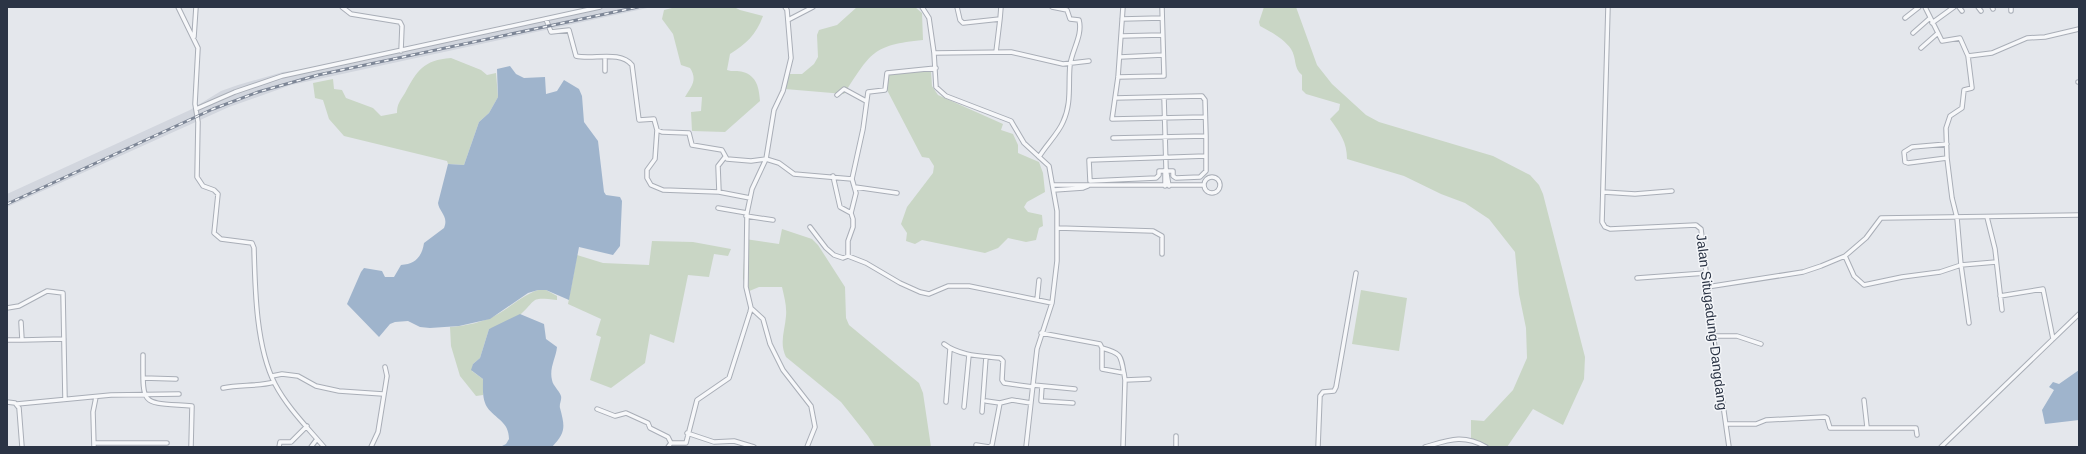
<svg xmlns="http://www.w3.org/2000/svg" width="2086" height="454" font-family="Helvetica,sans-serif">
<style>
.built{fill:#d2d6de}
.green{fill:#c9d6c5}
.water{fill:#9fb4cc}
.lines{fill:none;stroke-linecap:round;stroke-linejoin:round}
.minor-casing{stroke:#a9aeb7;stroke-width:5.5}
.minor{stroke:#f7f8fa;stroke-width:3.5}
.rail-casing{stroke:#7d8696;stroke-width:3}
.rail{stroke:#f4f6f9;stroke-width:1.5;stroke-dasharray:4.5;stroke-linecap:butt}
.labels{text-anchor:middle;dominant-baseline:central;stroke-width:3;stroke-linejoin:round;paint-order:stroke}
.street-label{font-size:14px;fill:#2b3445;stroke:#f4f6f9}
</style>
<rect width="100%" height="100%" fill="#e4e7ec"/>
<path class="built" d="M595,7H652L291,85L229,107L7,207V194L190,110L221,91L238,85L283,72L316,68Z"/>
<path class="green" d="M676,7H734L740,10L763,16C756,35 746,44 730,54L727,70C732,72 738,70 743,72C757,76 759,88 760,101L725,132L692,131L691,112L701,111L702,97H685C691,87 698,80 690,68L681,65L673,34L662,19L664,10Z
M857,7H915L922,13L923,40C872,45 871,53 844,94L785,89L789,74H802L814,64L818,57L817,35L819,30L837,25Z
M1264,7H1296L1317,65L1332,84L1366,115L1379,122L1493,156L1530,175L1539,185L1543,194L1585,357L1584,379L1563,425L1533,409L1507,447H1487L1471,438V420L1484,421L1513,390L1527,358L1526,328L1519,294L1515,252L1489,219L1465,203L1441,194L1404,176L1347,159C1347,142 1340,133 1330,119L1339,110L1340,104L1306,94L1302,90V75C1293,68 1297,58 1291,49C1284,39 1271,32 1260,26L1259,22Z
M451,58L481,70L487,75L496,73L498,97L489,113L479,122L464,165L448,164L447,161L344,136L329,119L323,100L315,98L313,83L333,79L334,89L342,90L346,98L373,108L381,116L397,113C397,104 400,101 405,93C417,71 423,60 451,58Z
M931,71L932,86L938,95L1003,124L1001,130L1013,134L1018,145V153L1039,162L1043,173L1045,192L1027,202L1024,207L1028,212L1042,215L1043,226L1039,228L1036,240L1026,242L1008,238L998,248L985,253L922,240L915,244L906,241L907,233L901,224L907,207L933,173L934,166L929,158L922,157L887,90L888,74Z
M782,229L812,239L818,245L845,287L846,318L849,325L919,383L923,393L931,447H875L868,436L841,402L786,357C779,343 785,330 786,316C787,306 784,296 782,287H759L747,292L743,278L745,239L779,244Z
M652,241L693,242L731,249L728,256L714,254L709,277L688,275L674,343L650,334L645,363L611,388L590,380L601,337L596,335L601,319L568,304L577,255L603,263L649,265Z
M538,290H546L557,296V300C529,297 538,299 520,315C512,322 499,326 489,329L480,358L473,364L472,371L483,379V395L476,396L460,376L451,346L450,327C465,326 485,322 498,314C512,306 523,295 538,290Z
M1361,290L1407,298L1399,351L1352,344Z"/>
<path class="water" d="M510,66L516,74L524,78L545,77L546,94L557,91L564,80L579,89L582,96L584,122L598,141L604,192L606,195L620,197L622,201L620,246L613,255L579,247L569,300L546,290H538L528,293L490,319L459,326L430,328L420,327L408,321L395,322L390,324L379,337L347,304L361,272L364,268L382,271L385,277H394L401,265C416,264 422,256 424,243L444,228C449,216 439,212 438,203L448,164L464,165L479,122L489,113L498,97L497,69Z
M520,314L544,324L546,339L557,347C556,358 549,368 552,380C553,386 559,390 561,396C562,400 559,404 560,408C565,427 566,432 552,447H500L506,444L509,439C509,421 495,419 487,407C482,399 483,388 483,379L471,370L473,364L480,358L489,329Z
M2079,370V420L2045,424L2042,410L2054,390L2049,387L2053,382L2059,384Z"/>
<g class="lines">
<g class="minor-casing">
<path id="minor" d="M178,7L198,48L195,104L198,122L197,177L203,186L214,190L218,194L214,233L221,239L252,243L254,248C255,289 256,347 275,384C287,407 307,427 324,447
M342,7L351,14L400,22L402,26L401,51
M922,7L929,18L934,53L936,87L946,96L1011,121L1024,143L1049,166L1057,211V261L1052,303L1037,349L1026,447
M957,7L960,20L963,23L1000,19L1001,7
M1123,7L1118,77L1112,119L1205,117
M1608,7L1602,222L1605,227L1610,229L1696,225L1701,229L1715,348L1729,447
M1925,7L1942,41L1960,38L1968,56L1972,88L1964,90L1962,108L1950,116L1946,128L1947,158L1952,198L1957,218L1961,265L1969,323
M1959,7L1962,11
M1978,7L1981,11
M1992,7L1993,9
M2011,7V11
M1905,18L1919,7
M546,19L551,32L569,30L576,56C593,60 620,50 632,65L639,120L654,119L657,130L662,132L689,133L692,145L722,150L727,159L751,161L766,159L779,163L794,174L852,179L856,193L851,213
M1122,19L1162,18
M788,20L813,7
M1932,23L1954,7
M1913,33L1930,18
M1121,36L1162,35
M194,37L196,7
M1921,48L1938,33
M996,52L1000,19
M934,53L1011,52L1063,64L1089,61
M1968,56L1992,53L2027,38L2045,37L2079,29
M605,57V71
M1120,57L1163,55
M1118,77L1164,76L1162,7
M2078,82H2079
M837,95L844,89L866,101
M1164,97L1166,168L1169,186
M1115,98L1202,96L1205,100L1206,136
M196,109L235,92L282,76L600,7
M657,130L655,159L647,170V178L651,185L663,190L719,192L750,198
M1113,138L1206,136V171L1200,177L1176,178L1173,176V171H1159V175L1156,178L1090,181L1089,160L1206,156
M1947,144L1912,147L1904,152L1905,162L1908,163L1947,158
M1039,157C1046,145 1058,134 1063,122C1072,103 1068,84 1070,65C1072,50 1083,35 1079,20L1070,19L1067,10L1052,7
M1165,170V186
M833,176L840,207L851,213L853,219V227L848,241V256
M1204 185a8 8 0 1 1 16 0a8 8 0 1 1-16 0Z
M852,179L863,129L868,92L885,90L887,73L936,68
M1053,185H1204
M855,187L897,193
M1054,190L1083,188L1088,186
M719,192L718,166L725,157
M1603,192L1635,194L1672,191
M718,208L747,213
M746,216L773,220
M1987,217L1995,249L2002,310
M810,227L826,248L834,255L843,258L848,256L866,263L900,283L920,292L929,294L948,286H969L1052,303
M1058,228L1153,231L1162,236V254
M1845,256L1854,276L1864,285L1902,277L1940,272L1961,265L1996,262
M1637,278L1706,273
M1707,287L1803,272L1821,266L1845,256L1866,238L1881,218L2079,215
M2000,296L2043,289L2053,339
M1037,300L1039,280
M7,308L19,306L47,291L63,293L65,399
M751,308L763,319L770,344L783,370L811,406L815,427L807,447
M1041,333L1100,344L1102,348V369L1124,373L1125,380L1123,447
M1714,336H1737L1761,344
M7,340H22L21,322
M22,340L64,339
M944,344C960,356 981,356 1000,358L1003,361L1002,380L1004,383L1033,387
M1102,348C1121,353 1121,355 1124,374
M143,355C143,408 140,402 192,406L191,447
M272,376L282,374L298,376L316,386L339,391L383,394
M143,378L176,379
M1125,380L1149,379
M1033,385L1075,389
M1042,386L1041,401L1073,403
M223,388C240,384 257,387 274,382
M1864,400L1867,427
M986,401L1000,403
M7,402L15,403L19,408L22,447
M946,402L950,349
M17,404L111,395L179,394
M964,407L969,355
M597,409L615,416L626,413L648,423L650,428L668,437L671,443L668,447
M982,412L986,357
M1726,424H1756L1766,420L1825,417L1827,418L1830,428H1916L1917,435
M687,433L714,442L734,441L754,447
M94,443H167
M671,443H686L697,400L729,378L750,312L751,308L746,287L747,213L752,189L766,159L774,110L783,91L791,58L787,10L785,7
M976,445L989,447L992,445L1000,403L1012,400L1031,403
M94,447L93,412L96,397
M279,447L280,442H291L307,426
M311,447L317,439
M371,447L378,432L387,376L385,367
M1176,447V436
M1318,447L1320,396L1323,392L1334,391L1336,387L1356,273
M1425,447C1449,440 1463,434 1486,447
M1941,447L2079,314"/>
</g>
<use href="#minor" class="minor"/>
<g class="rail-casing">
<path id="rail" d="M7,204L213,109L258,92L318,75L638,7"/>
</g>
<use href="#rail" class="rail"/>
</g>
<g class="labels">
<g class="street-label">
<text transform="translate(1712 322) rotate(83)">Jalan Situgadung-Dangdang</text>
</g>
</g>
<rect width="2086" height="454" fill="none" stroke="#2b3445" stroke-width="16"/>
</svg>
